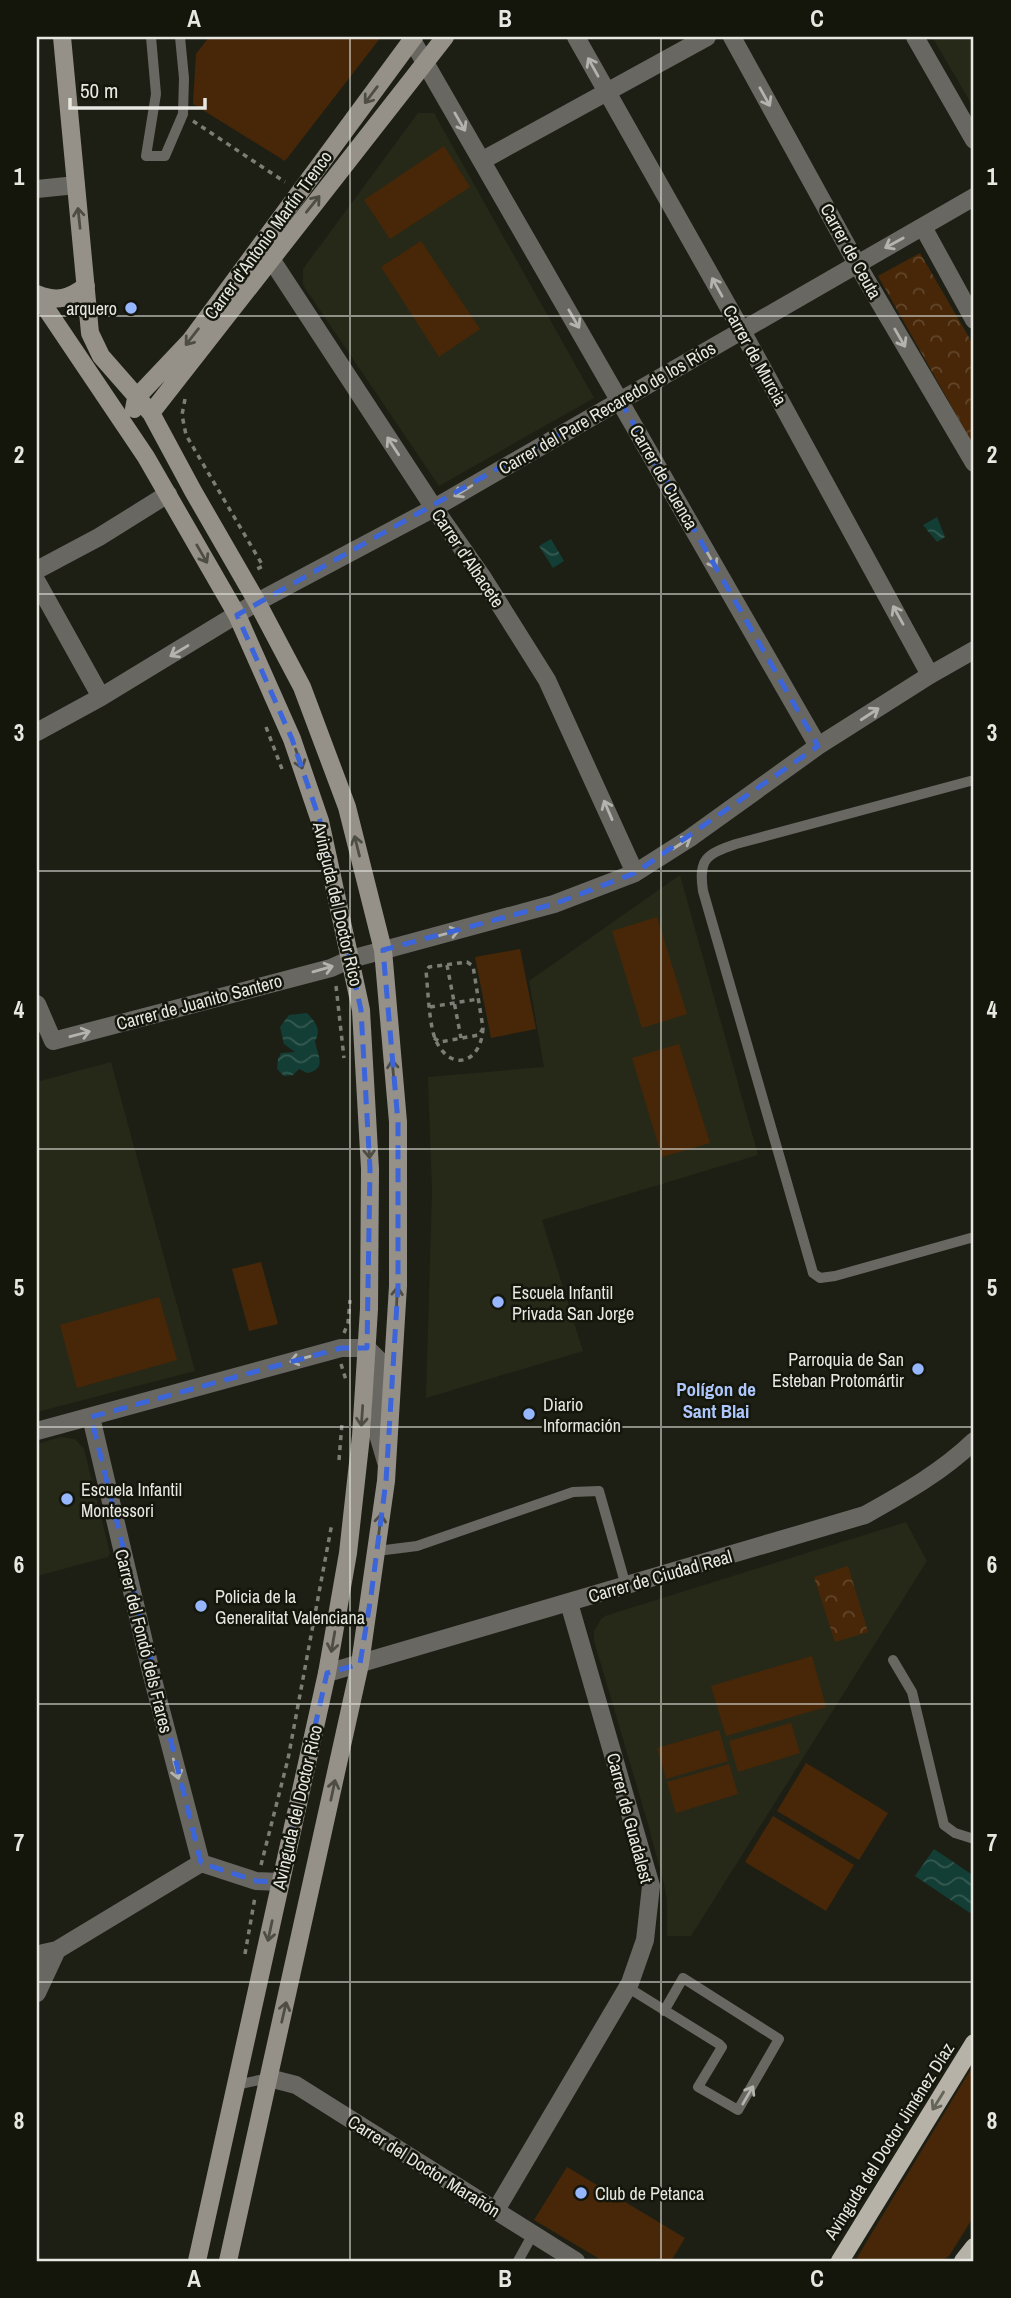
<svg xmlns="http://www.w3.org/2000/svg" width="1011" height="2298" font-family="'Archivo Narrow',sans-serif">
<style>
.built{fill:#262918}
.park{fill:url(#park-crowns)}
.garden{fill:#482708}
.water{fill:url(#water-waves)}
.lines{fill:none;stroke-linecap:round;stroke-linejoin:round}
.path{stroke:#7c7e75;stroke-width:3.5;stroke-dasharray:5 5;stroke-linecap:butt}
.lane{stroke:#696762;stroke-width:10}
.street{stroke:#696762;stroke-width:18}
.secondary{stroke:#959188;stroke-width:18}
.primary{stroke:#b6b2a7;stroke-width:18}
.oneway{stroke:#b4b4ae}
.oneway2{stroke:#4e4d44}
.oneway3{stroke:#65645a}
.marked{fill:none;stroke:#3b65d9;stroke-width:5;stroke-dasharray:14 9;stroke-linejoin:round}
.grid{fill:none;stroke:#e6e8e1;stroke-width:2;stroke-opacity:0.55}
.poi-dot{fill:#96b6fd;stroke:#14160c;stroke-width:2.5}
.labels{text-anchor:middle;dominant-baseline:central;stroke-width:5;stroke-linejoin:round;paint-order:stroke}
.street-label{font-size:18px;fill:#e6e8e1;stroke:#14160c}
.poi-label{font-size:18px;fill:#e6e8e1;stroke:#14160c;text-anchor:start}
.neighbourhood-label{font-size:19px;font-weight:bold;fill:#adc6fb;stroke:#14160c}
.neatline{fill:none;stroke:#e6e8e1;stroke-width:2.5}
.grid-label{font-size:23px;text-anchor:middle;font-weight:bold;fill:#e6e8e1}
</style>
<defs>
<pattern id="park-crowns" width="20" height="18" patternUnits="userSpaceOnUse" patternTransform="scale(1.75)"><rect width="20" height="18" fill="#482708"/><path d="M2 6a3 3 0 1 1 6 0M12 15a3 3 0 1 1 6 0" fill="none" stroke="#62462c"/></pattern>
<pattern id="water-waves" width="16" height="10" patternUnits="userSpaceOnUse" patternTransform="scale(1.75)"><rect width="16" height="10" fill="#133e35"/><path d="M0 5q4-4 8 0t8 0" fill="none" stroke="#355a52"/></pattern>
</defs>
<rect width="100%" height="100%" fill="#1d1f15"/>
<path class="built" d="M932,37H974V109L957,79Z
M418,113H434L594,398L439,486L303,285V269Z
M680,875L758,1155L542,1220L583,1351L426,1398L432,1191L428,1077L544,1067L529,981Z
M111,1062L195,1371L37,1412V1071L40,1081Z
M61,1437L75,1439L84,1449L110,1553L108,1557L37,1576V1444Z
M906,1522L927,1561L691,1936H667V1900L664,1884L648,1824L594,1641V1631L601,1619L605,1616Z"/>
<path class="park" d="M920,253L974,346V446L878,276Z
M848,1566L868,1632L835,1642L814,1577Z"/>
<path class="garden" d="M209,37H381L285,161L193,104L196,54Z
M444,146L470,187L390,239L364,200Z
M421,241L480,329L439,357L381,267Z
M657,917L687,1014L642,1028L612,931Z
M520,949L536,1029L491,1038L475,957Z
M679,1044L710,1143L662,1157L632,1058Z
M261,1262L278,1324L249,1331L232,1269Z
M159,1297L177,1360L77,1388L60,1325Z
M812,1656L826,1707L726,1736L711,1686Z
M791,1723L800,1753L738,1772L729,1741Z
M719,1730L728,1761L666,1779L657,1748Z
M806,1763L888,1813L859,1860L777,1811Z
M729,1764L738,1794L676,1813L667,1782Z
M773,1816L854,1865L826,1911L745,1862Z
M974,2064V2216L949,2256L941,2261H855Z
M567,2167L685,2238L671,2261H603L534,2220Z"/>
<path class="water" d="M937,517L945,537L937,542L923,525Z
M551,539L564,561L553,568L539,546Z
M307,1013C315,1022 322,1029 315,1041C317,1055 328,1069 307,1073L299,1069L293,1075L284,1076L277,1069L278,1059L281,1053L295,1052L284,1044L280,1027L289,1015Z
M934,1849L974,1876V1907L970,1913L915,1876Z"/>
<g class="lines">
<path class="path" d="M193,121L285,182
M185,399L182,415L186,435L263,566L257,569
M266,727L282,769
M447,965L461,1038
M336,986L344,1058
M430,1007L478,999
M434,1038L440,1042L479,1035L483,1028L473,966L467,962L429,967L426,971C428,989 429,1026 436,1041C451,1072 481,1064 483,1028
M344,1333L348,1323L350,1300
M341,1364L346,1380
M339,1460L342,1423
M261,1865L288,1759L332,1523
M245,1954L255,1897"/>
<path class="lane" d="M151,37L156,94L146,156H165L183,114L184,78L180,37
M974,780L736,844C707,854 698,858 703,891L813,1273L820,1278L835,1276L974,1237
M377,1551L417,1546L573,1492L599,1491L626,1586
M893,1660L912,1692L944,1825L955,1833L974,1839
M627,1987L719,2044L722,2047L698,2087L738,2110L779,2039L683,1978L664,2011
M236,2085L269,2078
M518,2261L533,2234"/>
<path class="street" d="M576,37L742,331L930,675
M732,37L857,264L974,463
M915,37L974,140
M412,40L818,746
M483,160L707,37
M37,189L76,185
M923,227L974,320
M271,259L434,508L483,578L547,680L635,873
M37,570L99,537L168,494
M37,582L101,697
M37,732L101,697L257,602L434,508L974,197
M37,1004L53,1041L331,968L351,959L554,904L635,873L690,838L818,746L930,675L974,650
M91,1417L151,1672L201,1863
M37,1431L341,1348H367L379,1360L382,1370L379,1438L386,1462
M327,1673L865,1515C904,1493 942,1472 974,1441
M37,1958L43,1953L57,1950L201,1863L256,1881L280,1882
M37,1993L57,1950
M269,2078L296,2085L576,2261
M496,2210L630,1983L645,1940L651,1886L569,1603"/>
<path class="secondary" d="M62,37L90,333L101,356L151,413L193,491L257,602L302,687L347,807L383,950L398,1122V1286L386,1481L360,1664L228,2261
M37,294C57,302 69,299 86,286
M37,295L146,457L237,615L292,739L320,821L361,1010L370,1169L369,1309L361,1436L348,1553L327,1673L197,2261
M134,409L136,398L190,341L414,37
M151,413L445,37"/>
<path class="primary" d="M840,2261L974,2043
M963,2261L974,2247"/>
</g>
<defs><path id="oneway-shaft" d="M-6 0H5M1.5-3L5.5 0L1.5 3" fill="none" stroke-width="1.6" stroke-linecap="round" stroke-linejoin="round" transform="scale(1.75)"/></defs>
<g class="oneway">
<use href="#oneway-shaft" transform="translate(593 67) rotate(-119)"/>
<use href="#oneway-shaft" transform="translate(765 97) rotate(61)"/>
<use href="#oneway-shaft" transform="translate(460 122) rotate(60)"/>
<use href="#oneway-shaft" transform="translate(894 243) rotate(151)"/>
<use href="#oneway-shaft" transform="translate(717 287) rotate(-119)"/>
<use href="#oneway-shaft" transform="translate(574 319) rotate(60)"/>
<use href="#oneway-shaft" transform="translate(900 338) rotate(60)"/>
<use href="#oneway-shaft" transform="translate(393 446) rotate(-123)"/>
<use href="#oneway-shaft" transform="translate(463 491) rotate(149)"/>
<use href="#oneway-shaft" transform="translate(711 559) rotate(60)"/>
<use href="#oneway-shaft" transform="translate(898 615) rotate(-119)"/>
<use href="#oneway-shaft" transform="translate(179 651) rotate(149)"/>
<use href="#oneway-shaft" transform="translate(870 714) rotate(-33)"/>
<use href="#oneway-shaft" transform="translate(608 810) rotate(-113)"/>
<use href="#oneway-shaft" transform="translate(682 843) rotate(-33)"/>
<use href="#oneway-shaft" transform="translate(449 933) rotate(-15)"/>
<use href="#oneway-shaft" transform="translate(323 969) rotate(-16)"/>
<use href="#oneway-shaft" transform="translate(80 1034) rotate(-15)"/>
<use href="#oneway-shaft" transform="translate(300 1359) rotate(165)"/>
<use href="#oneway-shaft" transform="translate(176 1769) rotate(75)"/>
<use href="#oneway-shaft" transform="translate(748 2095) rotate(-60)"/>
</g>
<g class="oneway2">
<use href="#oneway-shaft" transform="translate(371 95) rotate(127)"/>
<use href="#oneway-shaft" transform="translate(313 204) rotate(-51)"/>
<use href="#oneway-shaft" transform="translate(79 218) rotate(-96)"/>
<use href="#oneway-shaft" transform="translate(192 337) rotate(128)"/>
<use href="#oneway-shaft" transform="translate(202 554) rotate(60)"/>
<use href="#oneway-shaft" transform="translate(299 759) rotate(71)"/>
<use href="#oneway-shaft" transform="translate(357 846) rotate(-104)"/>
<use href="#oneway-shaft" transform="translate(393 1070) rotate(-95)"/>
<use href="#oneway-shaft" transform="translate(369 1148) rotate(87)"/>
<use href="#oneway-shaft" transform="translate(397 1297) rotate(-87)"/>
<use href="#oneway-shaft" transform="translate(362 1416) rotate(94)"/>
<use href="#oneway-shaft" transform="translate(380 1524) rotate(-83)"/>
<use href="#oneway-shaft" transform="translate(333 1642) rotate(100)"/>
<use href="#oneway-shaft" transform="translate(333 1790) rotate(-78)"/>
<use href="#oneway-shaft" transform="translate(270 1931) rotate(102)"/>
<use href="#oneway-shaft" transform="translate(284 2012) rotate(-77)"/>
</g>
<use class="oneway3" href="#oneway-shaft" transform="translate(938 2101) rotate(122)"/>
<path class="marked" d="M620,400L818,746L635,873L554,904L383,950L398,1122V1286L386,1481L371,1596L360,1664L327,1673L280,1882L256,1881L201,1863L91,1417L341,1348H367L370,1169L361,1010L320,821L292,739L237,615Z"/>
<path class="grid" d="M350,37V2261M661,37V2261M37,316H974M37,594H974M37,871H974M37,1149H974M37,1427H974M37,1704H974M37,1982H974"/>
<g class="poi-dot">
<circle cx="131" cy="308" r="7"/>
<circle cx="498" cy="1302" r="7"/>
<circle cx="918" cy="1369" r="7"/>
<circle cx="529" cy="1414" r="7"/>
<circle cx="67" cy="1499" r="7"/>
<circle cx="201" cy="1606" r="7"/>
<circle cx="581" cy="2193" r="7"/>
</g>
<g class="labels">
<g class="street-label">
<text transform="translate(268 235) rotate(-54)">Carrer d'Antonio Martín Trenco</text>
<text transform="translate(851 251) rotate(61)">Carrer de Ceuta</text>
<text transform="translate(755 355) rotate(61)">Carrer de Murcia</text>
<text transform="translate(607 408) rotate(-30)">Carrer del Pare Recaredo de los Ríos</text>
<text transform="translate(664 477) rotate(60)">Carrer de Cuenca</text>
<text transform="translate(468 558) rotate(56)">Carrer d'Albacete</text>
<text transform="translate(338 904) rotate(77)">Avinguda del Doctor Rico</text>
<text transform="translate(199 1002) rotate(-15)">Carrer de Juanito Santero</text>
<text transform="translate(660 1576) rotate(-16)">Carrer de Ciudad Real</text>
<text transform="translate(144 1641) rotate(76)">Carrer del Fondó dels Frares</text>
<text transform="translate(297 1807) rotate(-77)">Avinguda del Doctor Rico</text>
<text transform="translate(630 1818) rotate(75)">Carrer de Guadalest</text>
<text transform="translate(889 2141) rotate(-58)">Avinguda del Doctor Jiménez Díaz</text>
<text transform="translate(424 2166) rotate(32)">Carrer del Doctor Marañón</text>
</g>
<g class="poi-label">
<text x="117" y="308" text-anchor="end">arquero</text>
<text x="512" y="1292">Escuela Infantil<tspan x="512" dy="21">Privada San Jorge</tspan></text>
<text x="904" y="1359" text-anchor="end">Parroquia de San<tspan x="904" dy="21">Esteban Protomártir</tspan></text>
<text x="543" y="1404">Diario<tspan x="543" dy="21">Información</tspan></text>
<text x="81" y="1489">Escuela Infantil<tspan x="81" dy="21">Montessori</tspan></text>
<text x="215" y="1596">Policia de la<tspan x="215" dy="21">Generalitat Valenciana</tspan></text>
<text x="595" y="2193">Club de Petanca</text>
</g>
<g class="neighbourhood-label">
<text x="716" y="1389">Polígon de<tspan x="716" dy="22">Sant Blai</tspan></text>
</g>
</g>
<rect width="1011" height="2298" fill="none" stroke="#14160c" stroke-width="77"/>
<path d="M70 98v10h135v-10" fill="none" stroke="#e6e8e1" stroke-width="3.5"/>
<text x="80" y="98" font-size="21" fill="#e6e8e1" stroke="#14160c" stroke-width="5" paint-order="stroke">50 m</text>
<rect x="38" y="38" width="934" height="2222" class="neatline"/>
<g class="grid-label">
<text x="194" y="27">A</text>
<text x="505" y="27">B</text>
<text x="817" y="27">C</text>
<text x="19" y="185">1</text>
<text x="992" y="185">1</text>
<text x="19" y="463">2</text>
<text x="992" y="463">2</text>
<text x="19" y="741">3</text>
<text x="992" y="741">3</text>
<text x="19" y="1018">4</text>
<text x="992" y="1018">4</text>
<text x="19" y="1296">5</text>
<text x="992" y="1296">5</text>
<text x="19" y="1573">6</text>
<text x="992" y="1573">6</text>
<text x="19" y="1851">7</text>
<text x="992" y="1851">7</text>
<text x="19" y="2129">8</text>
<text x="992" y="2129">8</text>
<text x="194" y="2287">A</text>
<text x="505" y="2287">B</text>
<text x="817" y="2287">C</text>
</g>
</svg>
